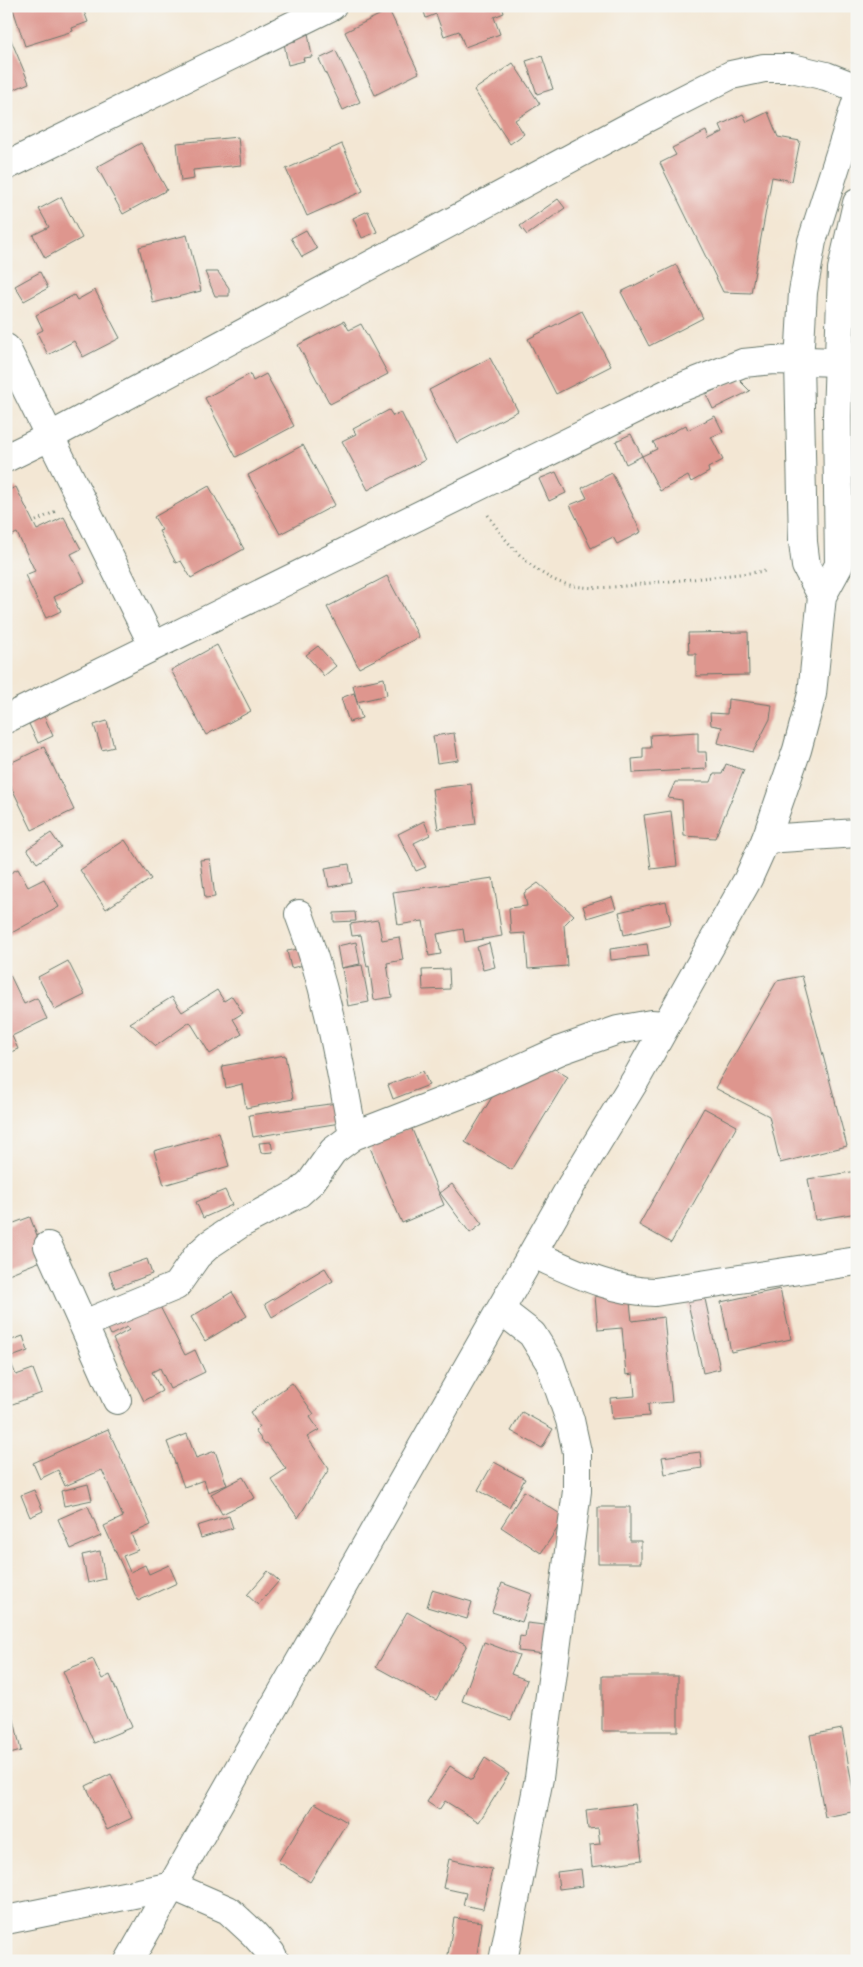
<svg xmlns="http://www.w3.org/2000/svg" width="863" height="1967" font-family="'Architects Daughter',sans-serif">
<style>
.building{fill:#de968e}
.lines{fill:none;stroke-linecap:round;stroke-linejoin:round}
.minor-casing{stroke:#69786c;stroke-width:30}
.secondary-casing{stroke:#69786c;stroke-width:30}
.path{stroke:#69786c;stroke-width:3;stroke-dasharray:1 4;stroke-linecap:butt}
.minor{stroke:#fff;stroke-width:28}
.secondary{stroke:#fff;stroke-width:28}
</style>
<rect width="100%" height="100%" fill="#f6f6f2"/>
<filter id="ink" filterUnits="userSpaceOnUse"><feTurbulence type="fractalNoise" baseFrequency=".02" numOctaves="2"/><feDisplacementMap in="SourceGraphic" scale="10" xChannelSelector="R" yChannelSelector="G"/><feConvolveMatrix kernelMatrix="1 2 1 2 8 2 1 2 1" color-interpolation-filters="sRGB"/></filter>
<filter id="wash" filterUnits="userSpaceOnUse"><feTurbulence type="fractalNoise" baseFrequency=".0096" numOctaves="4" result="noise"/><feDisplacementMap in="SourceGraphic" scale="20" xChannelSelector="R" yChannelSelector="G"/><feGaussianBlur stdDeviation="1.12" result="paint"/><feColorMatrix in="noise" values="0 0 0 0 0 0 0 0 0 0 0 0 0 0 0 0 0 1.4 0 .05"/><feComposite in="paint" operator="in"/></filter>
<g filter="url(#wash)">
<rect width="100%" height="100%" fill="#f3e7d4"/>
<g id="blocks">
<path class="building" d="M22,6H82L88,22L72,28L73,31L25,46L13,9Z
M422,6H502L504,13L494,17L500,34L465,47L459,31L444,36L436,14L426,18Z
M389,10L419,73L375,95L345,32Z
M6,28L29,83L6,93Z
M308,33L312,57L303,58L304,61L288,65L284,43L296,41L295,35Z
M336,51L360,102L343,110L319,59Z
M542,56L553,89L537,94L526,61Z
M513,63L540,104L515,120L524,134L510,144L474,90Z
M768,112L778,137L800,141L792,181L772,177L751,293L723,292L660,163L676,155L672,148L706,131L709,139L723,132L720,125L743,114L747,122Z
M238,137L241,165L193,170L194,179L181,181L177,143Z
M141,143L167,190L123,214L97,167Z
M342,144L363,191L307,216L286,169Z
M61,197L82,238L45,258L33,235L49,227L39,209Z
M558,199L565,208L527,235L520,226Z
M368,211L377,232L362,238L353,218Z
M306,230L317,249L302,257L291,238Z
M187,235L201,291L153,303L139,247Z
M676,265L703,318L649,346L621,292Z
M40,272L48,288L24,301L15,286Z
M205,272H218L229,288V296H215Z
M95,290L120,338L83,357L74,341L48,355L37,333L43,330L36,315L74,295L77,300Z
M582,311L611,366L556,394L528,339Z
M344,321L349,330L361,324L388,374L330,404L298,345Z
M490,358L518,411L457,443L429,390Z
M250,374L253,381L266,374L294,426L236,457L205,398Z
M738,379L750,391L713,409L706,394Z
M389,410L393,416L401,412L425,460L368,490L342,441L356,434L353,429Z
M715,416L723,432L711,437L723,460L708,468L709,472L691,482L688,476L660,491L642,456L626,464L616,441L631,434L642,456L657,449L653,442L686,425L688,430Z
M303,445L335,505L280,534L248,475Z
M556,472L566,493L549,501L539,479Z
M612,473L641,532L617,544L613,537L591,548L570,505L587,498L582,488Z
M209,486L244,549L191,578L181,561L176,563L159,531L162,530L154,517Z
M16,487L37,530L64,517L81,549L71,554L85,582L54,597L61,611L46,618L25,575L35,571L17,533L6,538V491Z
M387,576L419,637L359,668L327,607Z
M748,632L749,675L696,676V654H689L688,633Z
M217,645L251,711L206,735L171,670Z
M318,646L336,666L324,676L306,655Z
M384,678L387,695L357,702L353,685Z
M354,693L362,718L349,722L341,698Z
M728,699L772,705L770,719L753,752L718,743L722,727L711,725L710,713L727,714Z
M44,716L53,736L38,743L29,724Z
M107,721L114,747L102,750L94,725Z
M698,732V752H706L707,769L633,773L632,759L643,758V748H651L650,735Z
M454,733L458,760L437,763L433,736Z
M44,747L74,810L32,830L6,776V765Z
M726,764L744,770L715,838L684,836L682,800L668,798L675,782H711L714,774H722Z
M471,784L476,824L438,829L432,789Z
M671,811L677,866L651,869L644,815Z
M424,821L430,835L414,843L426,867L416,871L398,834Z
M51,833L61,847L37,863L27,849Z
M125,840L151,879L106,909L80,870Z
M210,859L215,897L205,898L200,860Z
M349,864L352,883L329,887L325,868Z
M18,869L28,887L44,879L59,907L6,936V875Z
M493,878L502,936L465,942L463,929L437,934L441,954L429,956L423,921L398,925L393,892Z
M538,883L574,915L564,925L567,966L528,969L525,933L511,934L509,908L527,906L524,893Z
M612,897L616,909L587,918L583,906Z
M666,901L671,924L624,935L619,912Z
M355,912L356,921L334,922V913Z
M378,920L382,940L399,937L403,960L387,963L392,997L374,1000L369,966L367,967L361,935L352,936L350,924Z
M356,942L360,964L341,968L337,946Z
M489,943L495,967L483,970L477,947Z
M647,944L649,956L611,960L610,949Z
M304,948L308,964L291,968L287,951Z
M68,961L85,995L55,1010L38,977Z
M362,965L369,1002L348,1006L342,968Z
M449,969L450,989L423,990L422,970Z
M10,975L24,1004L37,998L47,1019L12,1036L18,1049L6,1054V977Z
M802,976L847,1146L780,1163L769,1116L715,1088L777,981Z
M217,990L224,1001L232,996L243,1013L233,1019L242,1034L210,1054L190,1022L156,1046L130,1023L172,997L182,1012Z
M285,1055L293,1099L246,1108L242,1084L226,1088L222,1066Z
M553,1068L568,1077L512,1170L465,1142L492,1097Z
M423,1071L429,1085L393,1099L388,1085Z
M337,1103L340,1123L253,1137L249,1115Z
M704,1108L737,1126L671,1243L639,1225Z
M411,1127L444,1205L402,1223L369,1145Z
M219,1133L229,1166L164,1185L154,1151Z
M271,1142L273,1152L261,1153L259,1143Z
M857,1171V1213L815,1220L808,1179Z
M452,1184L482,1224L470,1233L440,1193Z
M225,1190L232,1205L203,1218L196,1202Z
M30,1217L46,1259L6,1275V1226Z
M147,1259L152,1274L115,1288L109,1272Z
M325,1268L333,1281L272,1317L265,1304Z
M702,1285L720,1369L703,1373L685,1289Z
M780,1289L791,1339L731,1352L721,1302Z
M232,1292L247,1316L205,1341L191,1317Z
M153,1293L185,1355L195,1350L205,1372L170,1389L160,1368L152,1372L162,1391L144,1401L113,1339L129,1330L127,1327L111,1335L103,1318Z
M629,1293L632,1321L664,1317L672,1402L648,1404L649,1416L612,1419L610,1398L635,1396L633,1374L626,1375L622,1328L598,1330L595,1296Z
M23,1336L28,1351L9,1358L16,1375L33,1369L42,1393L10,1405L6,1394V1342Z
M292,1383L314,1414L310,1417L319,1430L307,1437L329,1469L298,1518L271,1479L286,1469L267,1443L265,1444L255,1431L260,1427L250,1412Z
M522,1412L553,1429L542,1448L511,1431Z
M108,1429L151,1525L131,1534L138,1550L123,1556L130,1572L145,1565L149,1574L169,1565L177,1583L138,1601L104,1526L123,1517L102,1470L65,1486L58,1470L40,1479L33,1463Z
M187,1434L196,1458L215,1451L227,1485L208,1492L204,1480L184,1487L167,1442Z
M700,1452L702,1468L665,1474L662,1457Z
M494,1462L525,1479L509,1507L478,1490Z
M243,1477L255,1498L222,1514L211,1494Z
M88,1484L92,1500L64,1506L61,1491Z
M34,1490L43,1511L30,1517L21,1495Z
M524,1491L565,1517L541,1553L501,1527Z
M88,1506L101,1536L71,1549L58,1519Z
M598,1507H630V1541H641V1563H598Z
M229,1516L233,1528L201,1538L197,1526Z
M100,1551L105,1579L88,1583L82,1555Z
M268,1571L279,1581L258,1605L247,1595Z
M502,1583L532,1594L522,1622L492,1612Z
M432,1590L472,1602L467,1619L427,1607Z
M407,1612L467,1645L436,1700L376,1667Z
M527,1623L553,1626L545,1654L518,1651L520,1636L525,1637Z
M484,1642L519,1655L511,1674L527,1680L511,1720L462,1701Z
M93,1659L102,1679L110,1675L132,1727L94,1743L63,1671Z
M602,1676H678V1731H602Z
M7,1688L21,1751L6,1755V1688Z
M842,1729L857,1811L825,1817L810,1735Z
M485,1758L509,1774L479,1822L445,1801L439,1810L427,1802L450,1766L472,1780Z
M111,1774L132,1818L107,1830L86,1786Z
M315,1803L347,1822L310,1882L278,1862Z
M635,1804L642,1860L592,1867L590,1845L600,1844L598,1828L588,1829L586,1810Z
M449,1859L492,1869L483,1909L463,1905L466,1893L443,1888Z
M581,1869L583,1886L559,1889L557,1872Z
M454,1918L482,1922L476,1961H447Z
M6,1950L14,1961H6Z
M848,1958V1961H836V1960Z"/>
</g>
</g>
<g filter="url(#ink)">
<use href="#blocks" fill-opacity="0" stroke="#69786c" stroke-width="1"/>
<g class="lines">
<g class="minor-casing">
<path id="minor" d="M6,166L332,6
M6,348L153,645
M6,458L49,437L625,129L731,75L764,68H792L826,76L857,88
M6,719L672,391L743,363L774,360L838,362
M766,839L857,833
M299,914C327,987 339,1060 353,1136
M48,1246L117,1400
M533,1254C572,1271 612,1292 655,1292L857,1261
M501,1310L532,1334L550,1363L570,1420L577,1452V1491L539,1778L503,1961
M84,1324L176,1286L197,1256L210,1244L240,1224L299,1193L311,1182L333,1151L353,1136L477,1088L561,1050L618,1030L651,1024L666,1025
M6,1920L173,1886L228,1910L254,1934L271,1953L275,1961"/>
</g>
<g class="secondary-casing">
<path id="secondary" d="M822,596L806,566L803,542L799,362L803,292L812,241L857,100
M129,1961L572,1184L636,1079L748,879L766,839L797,750L812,694L822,596L839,565L837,416L842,269L857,203"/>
</g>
<path class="path" d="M488,515C504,540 529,570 559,582C589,593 629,585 660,582C696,579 731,575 766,571
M36,521L56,511"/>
<use href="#minor" class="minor"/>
<use href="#secondary" class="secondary"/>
</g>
</g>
<rect width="863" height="1967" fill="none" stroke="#f6f6f2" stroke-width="25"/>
</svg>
